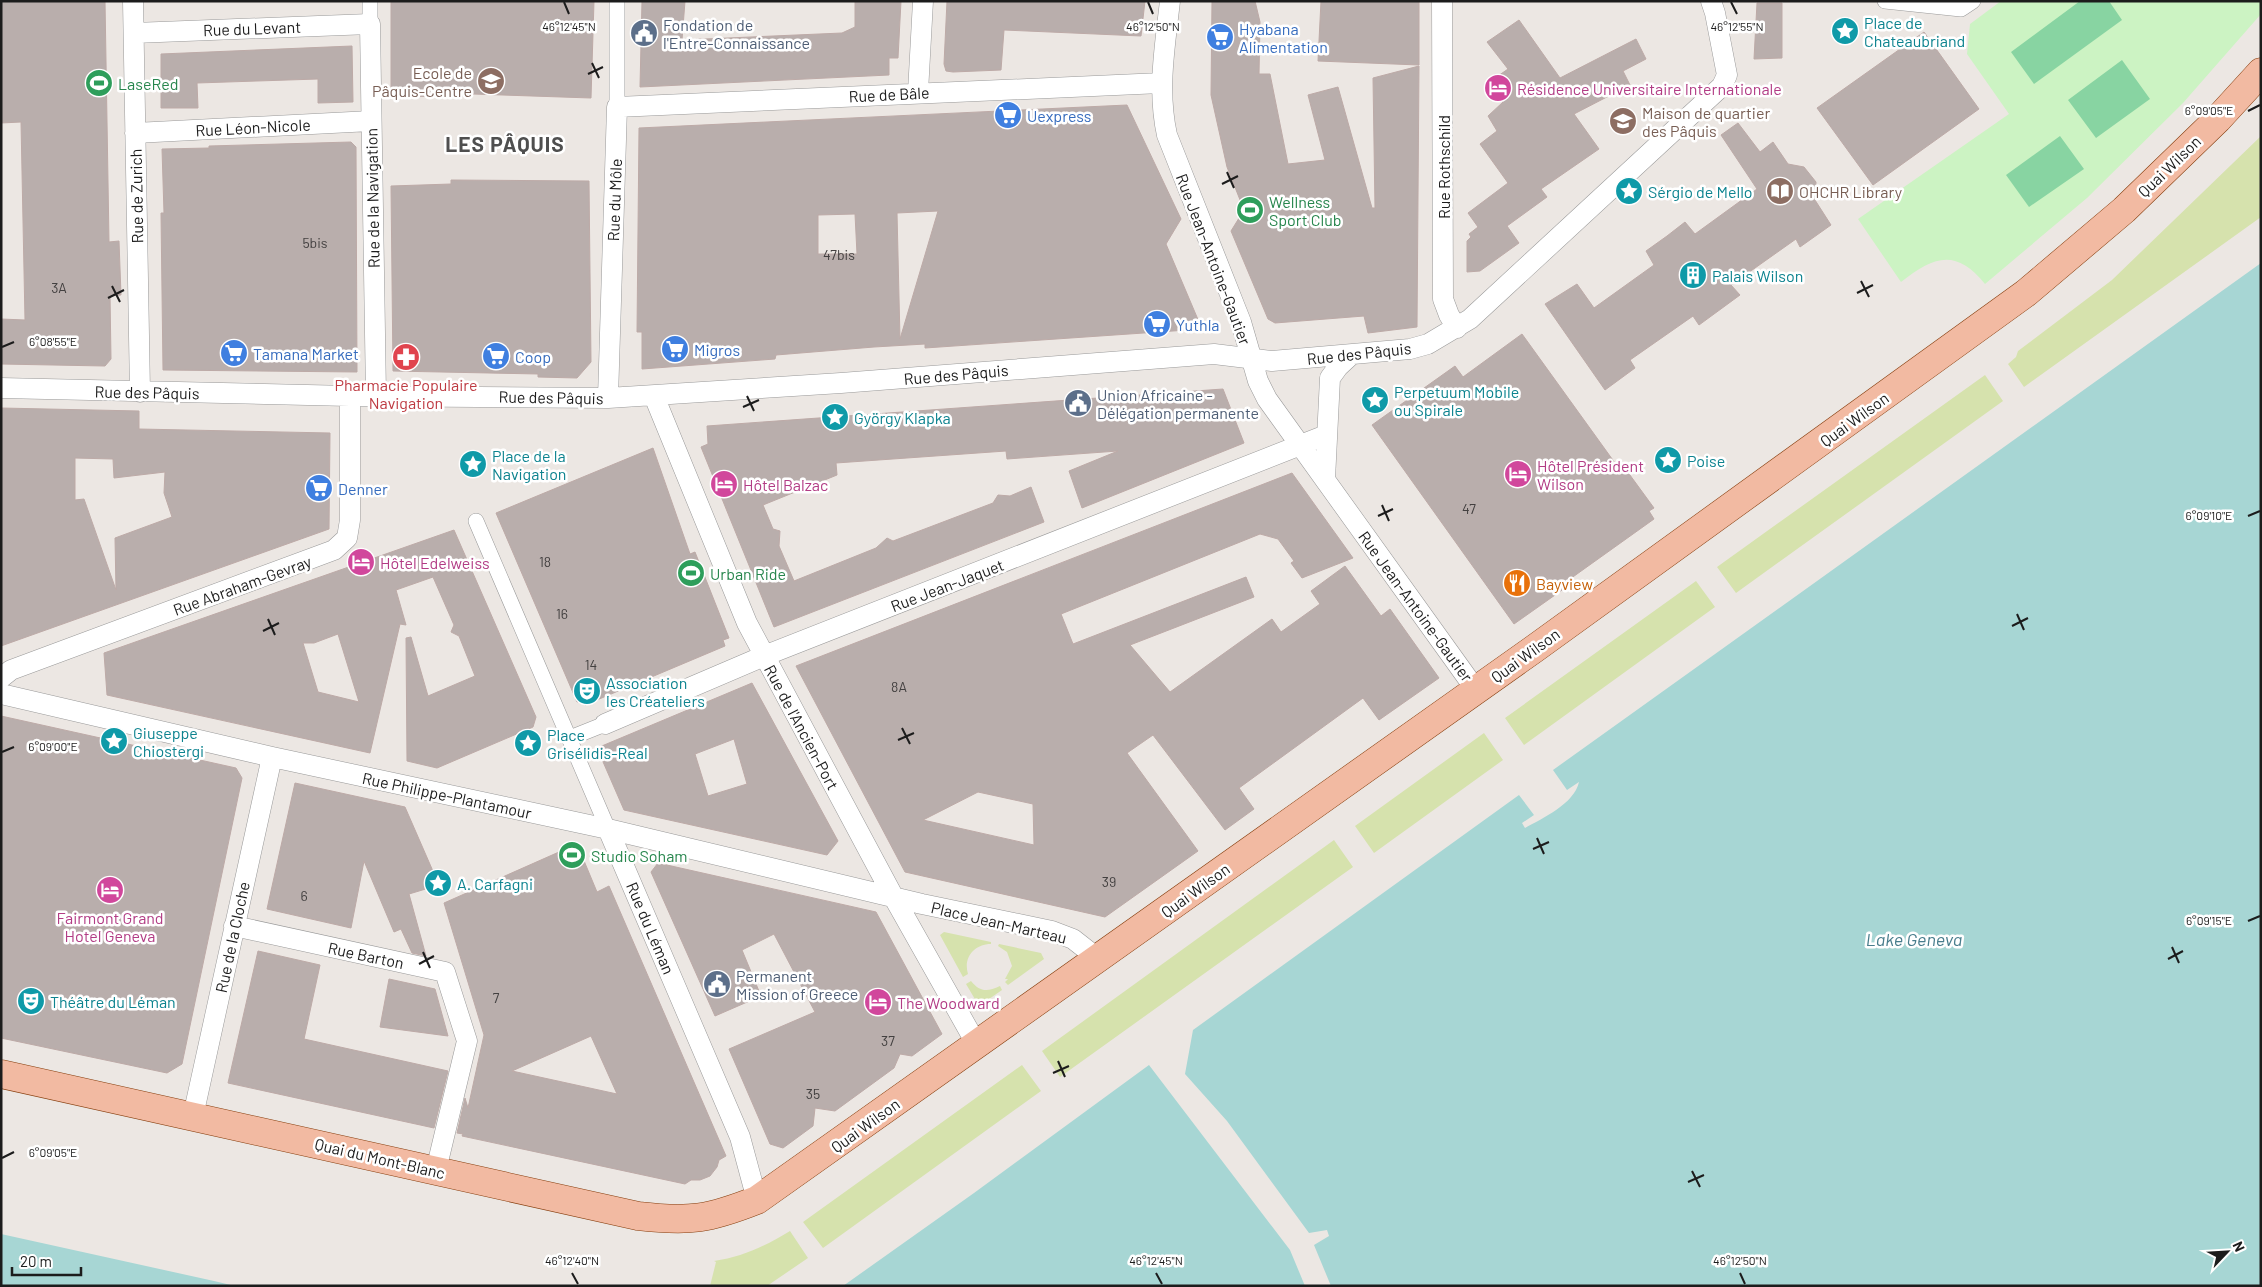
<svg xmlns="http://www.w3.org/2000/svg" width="2262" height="1287" font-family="Barlow,sans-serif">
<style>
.grass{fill:#d6e2ad}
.park{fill:#ccf3c3}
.pitch{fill:#88d4a2}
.water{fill:#a7d6d4}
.building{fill:#b9aeac;stroke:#bdaaa7;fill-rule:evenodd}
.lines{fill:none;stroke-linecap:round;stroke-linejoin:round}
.pedestrian-casing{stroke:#999;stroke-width:16}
.minor-casing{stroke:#999;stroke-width:21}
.primary-casing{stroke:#863e0e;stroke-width:29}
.pedestrian{stroke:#fff;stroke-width:15}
.minor{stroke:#fff;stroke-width:20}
.primary{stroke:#f2baa2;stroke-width:28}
.ticks{fill:none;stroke:#1c1c1c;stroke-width:2}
.labels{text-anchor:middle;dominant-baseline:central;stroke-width:5;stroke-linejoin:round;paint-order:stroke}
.number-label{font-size:14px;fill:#434040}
.culture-label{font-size:16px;fill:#0d838f;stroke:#fff;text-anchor:start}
.service-label{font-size:16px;fill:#4e5e75;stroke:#fff;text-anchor:start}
.street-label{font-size:16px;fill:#1c1c1c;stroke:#fff}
.shop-label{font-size:16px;fill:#366cbe;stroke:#fff;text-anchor:start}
.education-label{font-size:16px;fill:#785e54;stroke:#fff;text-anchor:start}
.leisure-label{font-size:16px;fill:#27864d;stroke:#fff;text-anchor:start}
.hotel-label{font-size:16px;fill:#b23c85;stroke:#fff;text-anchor:start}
.health-label{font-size:16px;fill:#be3a42;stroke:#fff}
.food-label{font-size:16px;fill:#c56008;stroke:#fff;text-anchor:start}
.water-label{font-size:18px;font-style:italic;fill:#487d8c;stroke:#fff}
.district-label{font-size:21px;font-weight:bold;letter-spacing:1px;fill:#4f4f4f;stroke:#fff}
.ticks-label{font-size:12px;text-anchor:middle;fill:#1c1c1c;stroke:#fff;stroke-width:5;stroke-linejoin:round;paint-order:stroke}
</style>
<rect width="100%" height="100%" fill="#ece7e3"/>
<path class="grass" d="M2261,136V217L2024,387L2008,364L2016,357L2018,351L2112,280Z
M1985,375L2003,401L1736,593L1717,567Z
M1696,581L1715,607L1524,745L1505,718Z
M1484,733L1503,760L1374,853L1355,826Z
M1334,840L1353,867L1060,1077L1042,1051Z
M944,932L991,942V944C974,944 963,958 968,974L963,977L940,935Z
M999,944L1041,953L1044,959L1008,985L1005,982L1008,979H1005L1012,966L1007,952L998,946Z
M971,981C980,992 987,992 1000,986L1002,990L979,1006L966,984Z
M1022,1065L1041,1091L823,1248L803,1222Z
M790,1231L808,1258L767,1286H710L716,1262L714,1261C743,1257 765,1246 790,1231Z"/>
<path class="park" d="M2001,1H2261V14L2183,103L2087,198L1985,284C1956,248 1934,256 1901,282L1858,219L2009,114L1967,54L1970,24Z"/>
<path class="pitch" d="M2080,1H2109L2122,20L2034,84L2011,52Z
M2122,60L2150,99L2096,138L2068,100Z
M2060,136L2084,169L2029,207L2006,175Z"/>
<path class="water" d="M2261,263V1286H1331L1314,1245L1329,1236L1327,1230L1309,1233L1227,1121L1185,1074L1193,1030L1519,795L1534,815L1522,823L1525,828C1543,818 1574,804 1579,782L1567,790L1553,770Z
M1149,1065L1290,1250L1305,1286H843L974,1193Z
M1,1234L214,1281L235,1286H1Z"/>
<path class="building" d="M1,1H105L109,242L119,241L121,295L110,296L111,359L105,366L1,364V319L25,320L21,122L1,123Z
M391,1H594L591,98L473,94L472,97L391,96Z
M642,1H685L682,40L842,33L855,27V1H901L898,58H889V75L640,87Z
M947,1H1145L1141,36L1004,30L1001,70L953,72L946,71L944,64Z
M1212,1H1255L1260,22L1259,74H1270L1288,164L1325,160L1308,95L1338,87L1372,208H1375L1373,78L1419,66L1417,327L1368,333L1364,316L1275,323L1268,319L1231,231L1244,210L1227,167L1211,95Z
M1321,1H1419V65L1318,61Z
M1757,3H1782V58L1754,59Z
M1519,20L1560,78L1636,39L1646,59L1623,71L1630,85L1574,114L1599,149L1541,189L1547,197L1507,226L1519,243L1480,271L1467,272V241L1471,237L1469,234L1478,227L1468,213L1508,183L1480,144L1497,131L1488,116L1503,102L1488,83L1508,69L1487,42Z
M1924,32L1979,109L1873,185L1817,108Z
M352,46L353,102L318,103V79L257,81L197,83L198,108H161V54Z
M1127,105L1181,219L1166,244L1202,329L925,348V344L874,347L776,355L775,359L642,369V332H637L639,128ZM938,211L900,339L897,213ZM855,214L857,254H818V215Z
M1738,123L1760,152L1773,142L1788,164L1804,167L1816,182L1815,200L1831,225L1800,247L1796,239L1731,285L1740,295L1699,325L1693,316L1630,360L1635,368L1605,390L1545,304L1577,284L1594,308L1654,265L1646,251L1667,236L1685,222L1695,234L1757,189L1721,135Z
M351,142L356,147L357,372L163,370L161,213H164L162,149L209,148V146Z
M451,180L589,181L591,362L577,378L538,377V374L393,371L391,186L451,184Z
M1522,334L1615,463L1619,460L1654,508L1649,511L1654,519L1563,584L1565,588L1514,624L1372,425L1455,366L1463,377Z
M1223,389L1244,443L1082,508L1069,471L1118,451L1007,459L1006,451L836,463L837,475L763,505L773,529L780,531L779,546L794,581L876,548L887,538L893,541L993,503L998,495L1010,496L1031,487L1044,522L774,627L701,447L708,444L707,426Z
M1,408L139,411V429L330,433L329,529L1,646ZM75,458L113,459L114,478L165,472L164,493L172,517L115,538L116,590L84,499L75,500Z
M653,448L690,554L695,552L729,638L723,640L725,646L585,705L583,700L577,702L496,513Z
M1292,473L1353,558L1302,578L1291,563L1294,561L1278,539L1260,534L1061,614L1073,644L1246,577L1254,597L1130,645L1170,692L1272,619L1281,632L1320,604L1311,591L1345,566L1381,616L1390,609L1439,678L1379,720L1363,698L1239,788L1254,809L1225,830L1153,735L1127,753L1198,851L1105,917L905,872L796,666ZM978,792L1033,804L1034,845L923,820Z
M454,530L536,717L533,727L437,768L407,761L406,638L411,637L428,696L475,676L459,636L451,632L454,625L433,577L396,590L406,625L400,624L370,753L107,695L104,653ZM338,634L346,660L359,702L318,692L303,643H314Z
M752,683L838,841L827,855L624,810L597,748ZM734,739L747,784L708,796L695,754Z
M1,716L236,768L242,778L182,1064L167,1073L1,1038Z
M295,783L405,807L439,885L409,894L426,956L412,953L401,929L394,932L364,861L351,928L267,909Z
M577,844L597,892L609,886L726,1156L719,1160L717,1167L710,1176L700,1180H691L685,1184L462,1136L463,1134L457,1133L465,1098L468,1108L484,1035L444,903ZM591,1036L617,1094L512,1071Z
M658,863L876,912L942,1034L912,1056L900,1054L894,1068L835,1111L815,1108L813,1126L783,1148L770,1144L729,1049L815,1012L774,934L742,950L761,996L715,1016L651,872Z
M258,951L320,965L304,1039L448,1071L434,1128L228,1083Z
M389,979L435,989L448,1036L380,1027Z"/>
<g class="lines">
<g class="pedestrian-casing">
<path id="pedestrian" d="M370,1V24
M1885,1L1961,9L1973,1
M617,107V1
M476,521L608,829
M570,738L605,724"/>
</g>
<g class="minor-casing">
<path id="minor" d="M133,1L140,392
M1170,1C1165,46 1157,90 1167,135L1241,322L1258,381L1267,399L1476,690
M1442,1L1443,299L1449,315L1457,328
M134,33L370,24L376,395
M918,92L923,1
M135,133L371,121
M1,388L350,396L608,398L841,383L1214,354L1272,361L1410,349L1428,344L1470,319L1722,86L1727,75L1715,13L1711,1
M654,396L747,623L893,896L977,1045
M608,398L617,107L1161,83
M1325,479L1330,378L1338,367L1351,355
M1,678L11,670L334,550L347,538L350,520V396
M1,694L272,757L608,829L922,904L1052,931L1073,939L1087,950L1096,962
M605,724L764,656L1326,435
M608,829L740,1137L757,1200
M234,926L445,972L467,1041L436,1170
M193,1116L272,757"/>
</g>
<g class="primary-casing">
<path id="primary" d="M1,1074L638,1216C690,1222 709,1219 757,1200L1534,649L2026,293L2124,210L2218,119L2261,72"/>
</g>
<use href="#pedestrian" class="pedestrian"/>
<use href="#minor" class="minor"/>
<use href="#primary" class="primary"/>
</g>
<path class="ticks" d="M564,2L569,14M1148,2L1153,14M1731,2L1737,14M592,63L599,78M588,74L603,67M2248,111L2260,105M1227,172L1234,188M1222,184L1238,176M1861,281L1869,297M112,286L120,302M1857,293L1873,285M108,298L124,290M2,347L14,342M747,396L754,411M743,407L759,400M1382,505L1389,521M1378,516L1393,509M2248,516L2260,511M2017,614L2024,630M268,619L275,635M2012,626L2028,618M263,631L279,623M902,728L910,744M898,740L914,733M2,752L14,747M1537,838L1544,854M1533,849L1549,842M2248,921L2260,916M2172,947L2179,963M423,952L430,968M2168,959L2183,951M419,964L434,956M1058,1061L1065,1077M1053,1073L1069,1066M2,1158L14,1152M1692,1171L1700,1187M1688,1182L1704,1175M572,1273L578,1284M1156,1273L1162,1284M1740,1273L1745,1284"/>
<defs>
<g id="sight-disc" transform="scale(1.4375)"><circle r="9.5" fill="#0f9aa8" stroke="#fff"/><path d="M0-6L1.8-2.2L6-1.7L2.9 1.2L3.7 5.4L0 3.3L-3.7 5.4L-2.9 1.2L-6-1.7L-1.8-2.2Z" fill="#fff"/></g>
<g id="civic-disc" transform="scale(1.4375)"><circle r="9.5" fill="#5c6f8a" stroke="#fff"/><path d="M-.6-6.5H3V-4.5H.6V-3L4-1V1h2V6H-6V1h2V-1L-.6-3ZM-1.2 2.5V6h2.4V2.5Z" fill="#fff"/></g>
<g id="supermarket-disc" transform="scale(1.4375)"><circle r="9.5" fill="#3f7fe0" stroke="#fff"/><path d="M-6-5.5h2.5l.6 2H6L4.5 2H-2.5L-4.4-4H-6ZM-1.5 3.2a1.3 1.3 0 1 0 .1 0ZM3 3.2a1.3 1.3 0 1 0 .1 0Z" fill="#fff"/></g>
<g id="school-disc" transform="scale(1.4375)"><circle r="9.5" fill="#8d6e63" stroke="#fff"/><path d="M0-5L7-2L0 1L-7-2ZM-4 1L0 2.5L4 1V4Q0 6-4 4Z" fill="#fff"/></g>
<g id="stadium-disc" transform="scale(1.4375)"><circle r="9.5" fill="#2e9e5b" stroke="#fff"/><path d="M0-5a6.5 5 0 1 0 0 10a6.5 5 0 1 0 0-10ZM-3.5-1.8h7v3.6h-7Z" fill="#fff"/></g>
<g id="hotel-disc" transform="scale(1.4375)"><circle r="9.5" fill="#d1479c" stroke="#fff"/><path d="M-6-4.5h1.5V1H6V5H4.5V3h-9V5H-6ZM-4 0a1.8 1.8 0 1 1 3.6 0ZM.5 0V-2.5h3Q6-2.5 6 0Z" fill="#fff"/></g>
<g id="library-disc" transform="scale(1.4375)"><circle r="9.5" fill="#8d6e63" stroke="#fff"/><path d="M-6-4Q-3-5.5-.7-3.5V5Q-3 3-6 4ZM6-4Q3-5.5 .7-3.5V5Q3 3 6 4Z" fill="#fff"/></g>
<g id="building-disc" transform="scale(1.4375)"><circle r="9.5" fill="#0f9aa8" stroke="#fff"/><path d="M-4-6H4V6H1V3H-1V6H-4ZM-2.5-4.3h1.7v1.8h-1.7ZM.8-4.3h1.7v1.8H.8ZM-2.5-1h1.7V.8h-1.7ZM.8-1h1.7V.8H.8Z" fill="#fff"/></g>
<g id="pharmacy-disc" transform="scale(1.4375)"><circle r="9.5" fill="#e0444e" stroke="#fff"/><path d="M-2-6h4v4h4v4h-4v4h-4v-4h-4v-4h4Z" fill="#fff"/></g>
<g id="restaurant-disc" transform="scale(1.4375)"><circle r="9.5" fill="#e8710a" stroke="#fff"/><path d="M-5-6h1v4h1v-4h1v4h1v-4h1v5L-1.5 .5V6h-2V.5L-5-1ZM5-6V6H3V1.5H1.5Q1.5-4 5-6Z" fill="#fff"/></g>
<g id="theatre-disc" transform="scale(1.4375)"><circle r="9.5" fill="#0f9aa8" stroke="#fff"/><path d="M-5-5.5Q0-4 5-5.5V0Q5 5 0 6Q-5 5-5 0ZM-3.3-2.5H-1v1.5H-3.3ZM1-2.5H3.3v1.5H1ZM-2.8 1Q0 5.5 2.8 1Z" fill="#fff"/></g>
</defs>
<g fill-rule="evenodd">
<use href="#sight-disc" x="1845" y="31"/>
<use href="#civic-disc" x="644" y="33"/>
<use href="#supermarket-disc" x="1220" y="37"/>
<use href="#school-disc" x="491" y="81"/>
<use href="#stadium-disc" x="99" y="83"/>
<use href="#hotel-disc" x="1498" y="88"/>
<use href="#supermarket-disc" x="1008" y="115"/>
<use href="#school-disc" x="1623" y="121"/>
<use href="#sight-disc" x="1629" y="191"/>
<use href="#library-disc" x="1780" y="191"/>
<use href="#stadium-disc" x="1250" y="210"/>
<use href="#building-disc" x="1693" y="275"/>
<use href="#supermarket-disc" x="1157" y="324"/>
<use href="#supermarket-disc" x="675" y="349"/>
<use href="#supermarket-disc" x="234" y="353"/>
<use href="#supermarket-disc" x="496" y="356"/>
<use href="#pharmacy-disc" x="406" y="357"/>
<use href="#sight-disc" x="1375" y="400"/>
<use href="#civic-disc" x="1078" y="403"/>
<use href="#sight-disc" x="835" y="417"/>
<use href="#sight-disc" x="1668" y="460"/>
<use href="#sight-disc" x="473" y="464"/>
<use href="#hotel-disc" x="1518" y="474"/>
<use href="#hotel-disc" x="724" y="484"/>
<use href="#supermarket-disc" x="319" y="488"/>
<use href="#hotel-disc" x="361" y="562"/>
<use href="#stadium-disc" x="691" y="573"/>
<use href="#restaurant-disc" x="1517" y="583"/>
<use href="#theatre-disc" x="587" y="691"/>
<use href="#sight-disc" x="114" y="741"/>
<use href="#sight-disc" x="528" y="743"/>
<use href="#stadium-disc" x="572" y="855"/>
<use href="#sight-disc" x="438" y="883"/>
<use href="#hotel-disc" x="110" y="890"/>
<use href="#civic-disc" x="717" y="984"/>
<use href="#theatre-disc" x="31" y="1001"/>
<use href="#hotel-disc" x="878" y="1002"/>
</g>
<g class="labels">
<g class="number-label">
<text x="315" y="242">5bis</text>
<text x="839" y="254">47bis</text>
<text x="59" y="287">3A</text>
<text x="1469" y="508">47</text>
<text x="545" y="561">18</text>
<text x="562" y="613">16</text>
<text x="591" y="664">14</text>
<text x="899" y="686">8A</text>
<text x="1109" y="881">39</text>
<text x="304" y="895">6</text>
<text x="496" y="997">7</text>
<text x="888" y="1040">37</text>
<text x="813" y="1093">35</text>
</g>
<g class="culture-label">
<text x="1864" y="22">Place de<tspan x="1864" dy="18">Chateaubriand</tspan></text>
<text x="1648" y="191">Sérgio de Mello</text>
<text x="1712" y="275">Palais Wilson</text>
<text x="1394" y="391">Perpetuum Mobile<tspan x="1394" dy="18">ou Spirale</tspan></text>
<text x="854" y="417">György Klapka</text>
<text x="492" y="455">Place de la<tspan x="492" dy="18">Navigation</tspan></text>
<text x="1687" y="460">Poise</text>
<text x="606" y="682">Association<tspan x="606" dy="18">les Créateliers</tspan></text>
<text x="133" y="732">Giuseppe<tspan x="133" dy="18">Chiostergi</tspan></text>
<text x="547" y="734">Place<tspan x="547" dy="18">Grisélidis-Real</tspan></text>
<text x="457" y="883">A. Carfagni</text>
<text x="50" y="1001">Théâtre du Léman</text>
</g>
<g class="service-label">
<text x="663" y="24">Fondation de<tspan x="663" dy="18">l'Entre-Connaissance</tspan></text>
<text x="1097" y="394">Union Africaine -<tspan x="1097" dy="18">Délégation permanente</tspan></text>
<text x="736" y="975">Permanent<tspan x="736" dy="18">Mission of Greece</tspan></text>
</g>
<g class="street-label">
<text transform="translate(252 28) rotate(-2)">Rue du Levant</text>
<text transform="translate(889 94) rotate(-3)">Rue de Bâle</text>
<text transform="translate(253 127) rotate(-3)">Rue Léon-Nicole</text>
<text transform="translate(2169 166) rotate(-44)">Quai Wilson</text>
<text transform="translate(1443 167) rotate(-90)">Rue Rothschild</text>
<text transform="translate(136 196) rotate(-91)">Rue de Zurich</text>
<text transform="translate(372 198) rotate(-91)">Rue de la Navigation</text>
<text transform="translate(614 200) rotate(-88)">Rue du Môle</text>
<text transform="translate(1214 259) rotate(69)">Rue Jean-Antoine-Gautier</text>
<text transform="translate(1359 353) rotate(-6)">Rue des Pâquis</text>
<text transform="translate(956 374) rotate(-5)">Rue des Pâquis</text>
<text transform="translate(147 392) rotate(1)">Rue des Pâquis</text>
<text transform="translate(551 397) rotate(1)">Rue des Pâquis</text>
<text transform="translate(1854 419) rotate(-36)">Quai Wilson</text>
<text transform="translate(242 585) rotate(-20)">Rue Abraham-Gevray</text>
<text transform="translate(947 585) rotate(-21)">Rue Jean-Jaquet</text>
<text transform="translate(1416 606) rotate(54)">Rue Jean-Antoine-Gautier</text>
<text transform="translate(1525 655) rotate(-36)">Quai Wilson</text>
<text transform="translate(802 727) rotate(62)">Rue de l'Ancien-Port</text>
<text transform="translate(447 795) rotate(12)">Rue Philippe-Plantamour</text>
<text transform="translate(1195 890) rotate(-36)">Quai Wilson</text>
<text transform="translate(999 922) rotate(13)">Place Jean-Marteau</text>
<text transform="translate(651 928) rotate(67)">Rue du Léman</text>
<text transform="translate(232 937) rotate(-78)">Rue de la Cloche</text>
<text transform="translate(366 955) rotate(12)">Rue Barton</text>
<text transform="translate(865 1125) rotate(-36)">Quai Wilson</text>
<text transform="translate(380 1158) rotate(13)">Quai du Mont-Blanc</text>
</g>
<g class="shop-label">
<text x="1239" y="28">Hyabana<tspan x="1239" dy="18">Alimentation</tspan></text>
<text x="1027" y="115">Uexpress</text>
<text x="1176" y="324">Yuthla</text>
<text x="694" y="349">Migros</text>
<text x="253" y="353">Tamana Market</text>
<text x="515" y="356">Coop</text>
<text x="338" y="488">Denner</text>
</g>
<g class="education-label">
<text x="472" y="72" text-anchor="end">Ecole de<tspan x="472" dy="18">Pâquis-Centre</tspan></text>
<text x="1642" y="112">Maison de quartier<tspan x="1642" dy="18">des Pâquis</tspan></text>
<text x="1799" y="191">OHCHR Library</text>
</g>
<g class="leisure-label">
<text x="118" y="83">LaseRed</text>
<text x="1269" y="201">Wellness<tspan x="1269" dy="18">Sport Club</tspan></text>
<text x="710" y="573">Urban Ride</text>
<text x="591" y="855">Studio Soham</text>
</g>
<g class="hotel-label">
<text x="1517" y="88">Résidence Universitaire Internationale</text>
<text x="1537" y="465">Hôtel Président<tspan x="1537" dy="18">Wilson</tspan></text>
<text x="743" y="484">Hôtel Balzac</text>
<text x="380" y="562">Hôtel Edelweiss</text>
<text x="110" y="917" text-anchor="middle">Fairmont Grand<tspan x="110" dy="18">Hotel Geneva</tspan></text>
<text x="897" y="1002">The Woodward</text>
</g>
<g class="health-label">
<text x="406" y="384">Pharmacie Populaire<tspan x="406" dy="18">Navigation</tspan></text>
</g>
<g class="food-label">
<text x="1536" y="583">Bayview</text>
</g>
<g class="water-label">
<text x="1914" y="939">Lake Geneva</text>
</g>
<g class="district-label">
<text x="505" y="143">LES PÂQUIS</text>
</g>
</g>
<g class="ticks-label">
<text x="569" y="31">46°12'45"N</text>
<text x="1153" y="31">46°12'50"N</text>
<text x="1737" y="31">46°12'55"N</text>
<text x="2209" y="115">6°09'05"E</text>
<text x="53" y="346">6°08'55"E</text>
<text x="2209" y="520">6°09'10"E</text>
<text x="53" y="751">6°09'00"E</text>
<text x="2209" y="925">6°09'15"E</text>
<text x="53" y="1157">6°09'05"E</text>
<text x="572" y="1265">46°12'40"N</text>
<text x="1156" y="1265">46°12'45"N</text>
<text x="1740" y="1265">46°12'50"N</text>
</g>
<rect width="2262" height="1287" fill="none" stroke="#1c1c1c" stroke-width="5"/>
<g transform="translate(2227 1252) rotate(65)" stroke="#ffffff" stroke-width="4" paint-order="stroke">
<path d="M0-4L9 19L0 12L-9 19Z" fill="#1c1c1c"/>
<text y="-8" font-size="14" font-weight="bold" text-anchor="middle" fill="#1c1c1c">N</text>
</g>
<path d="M12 1267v8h69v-8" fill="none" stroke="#1c1c1c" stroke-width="2.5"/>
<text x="20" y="1267" font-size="15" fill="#1c1c1c" stroke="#ffffff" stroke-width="4" paint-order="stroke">20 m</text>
</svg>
